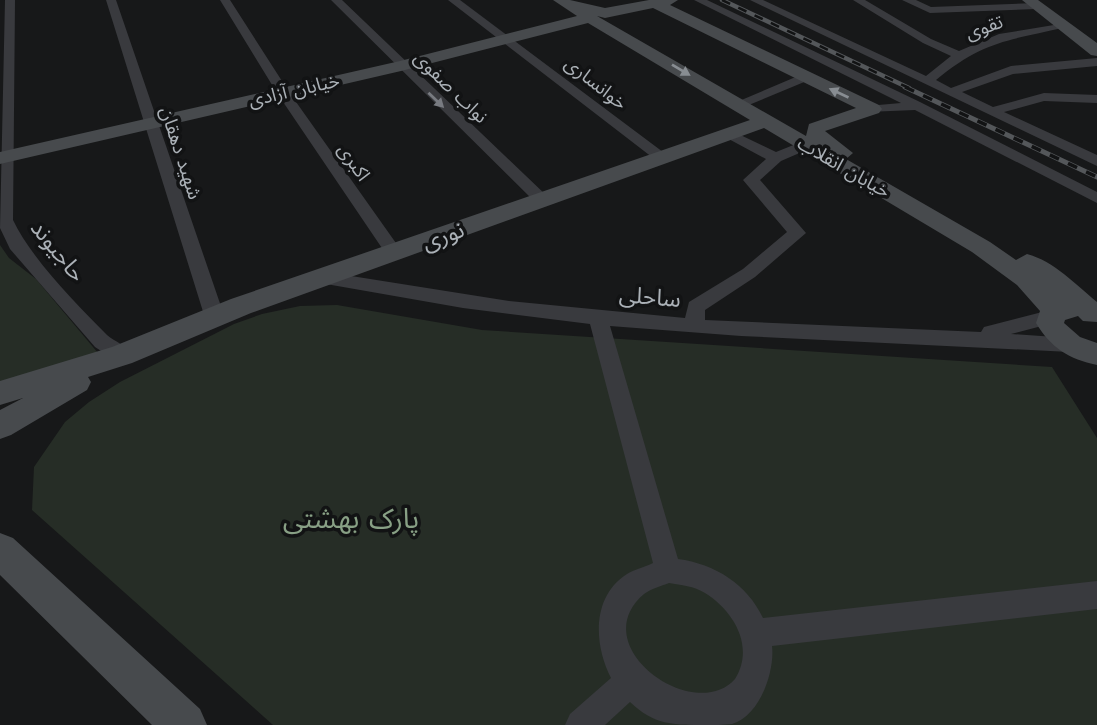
<svg xmlns="http://www.w3.org/2000/svg" width="1097" height="725" font-family="'Work Sans','Noto Sans Arabic',sans-serif">
<style>
.green{fill:#262d26}
.lines{fill:none;stroke-linecap:round;stroke-linejoin:round}
.street{fill:#393a3e;fill-rule:evenodd}
.secondary{fill:#474a4d;fill-rule:evenodd}
.rail-far1-casing{stroke:#54575a;stroke-width:4.5}
.rail-casing{stroke:#54575a;stroke-width:5}
.rail-far1{stroke:#121314;stroke-width:2.5;stroke-dasharray:9;stroke-linecap:butt}
.rail{stroke:#121314;stroke-width:3.5;stroke-dasharray:10;stroke-linecap:butt}
.oneway{fill:#888d92}
.oneway2{fill:#787b81}
.labels{text-anchor:middle;dominant-baseline:central;stroke-width:7;stroke-linejoin:round;paint-order:stroke}
.far-street-label{font-size:19px;fill:#abb1b7;stroke:#121314}
.street-label{font-size:23px;fill:#abb1b7;stroke:#121314}
.near-park-label{font-size:28px;fill:#88a085;stroke:#121314}
</style>
<rect width="100%" height="100%" fill="#171819"/>
<path class="green" d="M0,245L9,258L36,279L98,353L0,384Z
M337,305L482,330L1052,367L1097,438V725H273L32,510L34,467L65,422L89,402L120,382L234,324L262,314L300,306Z"/>
<g class="lines">
<path class="street" d="M5,0H15L13,220C31,258 76,304 107,335C115,342 127,345 132,355L129,360L122,363L115,360L95,347L10,249L0,228Z
M106,0H116L225,318L222,323H208L205,318Z
M220,0H230L289,92L403,253L400,257H388L277,93Z
M331,0H342L548,197L550,200L548,203H536Z
M448,0H460L667,155L669,158L667,161H657Z
M694,0H707L920,102L1097,192V203L915,110L867,112V106L901,103Z
M750,0H763L926,76L951,56L923,43L853,0H865L931,39L959,51L999,34L1066,23V27C1008,41 984,40 936,80L951,88L1011,66L1097,58V66L1013,74L962,92L993,107L1044,93L1097,95V103L1044,101L1004,112L1097,155V166Z
M902,0H916L931,7L1036,3L1041,6L1036,9L930,13Z
M805,73L809,74V80L744,107L739,108L732,104Z
M730,130L776,152L801,142H811L813,145L811,148L781,161L760,180L806,233L755,277L705,310V320L981,332L984,327L1050,310L1057,312L1060,317L1057,322L1011,334L1070,338L1077,340L1080,345L1077,350L1070,352L741,336L610,326L678,559C715,564 747,584 763,618L1097,581V609L772,646C775,671 760,716 732,724C724,725 713,725 705,725C673,725 654,725 630,702L605,725H565L570,714L611,678C594,645 591,597 627,574C635,569 645,567 653,563L590,324L463,308L326,284L317,278L326,272L509,301L685,318L689,302L743,269L787,232L743,180L766,159L725,137V131ZM669,583C681,585 694,586 705,593C734,611 755,647 735,679C694,725 583,646 644,594C651,589 661,586 669,583Z"/>
<path class="secondary" d="M553,0H570L605,8L649,0H678L670,5L879,105L882,109L879,113L825,131L853,153L846,159L990,242L1016,260L1027,254C1054,261 1076,285 1097,302V322L1083,321L1078,316L1065,320L1064,323L1080,337L1097,343V365C1069,359 1051,348 1036,323L1040,311L1017,285L972,252L764,128L251,313L132,363L88,377L91,382L87,390L11,435L0,439V410L23,398L0,405V381L112,347L231,299L750,120L588,23L401,71L0,164V152L400,61L577,16ZM653,8L856,108L809,124L806,136L597,16L605,18Z
M1022,0H1038L1097,43V56L1091,55Z
M0,533L13,538L200,709L207,725H152L0,575Z"/>
<g class="rail-far1-casing">
<path id="rail-far1" d="M722,0L909,88"/>
</g>
<g class="rail-casing">
<path id="rail" d="M905,87L1097,177"/>
</g>
<use href="#rail-far1" class="rail-far1"/>
<use href="#rail" class="rail"/>
</g>
<defs><path id="oneway-solid" d="M-6-.8H1V-3.2L6.5 0L1 3.2V.8H-6Z" transform="scale(1.75)"/></defs>
<g class="oneway">
<use href="#oneway-solid" transform="translate(681 70) rotate(31)"/>
<use href="#oneway-solid" transform="translate(839 93) rotate(-155)"/>
</g>
<use class="oneway2" href="#oneway-solid" transform="translate(436 100) rotate(44)"/>
<g class="labels">
<g class="far-street-label">
<text transform="translate(984 27) rotate(-20)">تقوی</text>
<text transform="translate(596 83) rotate(38)">خوانساری</text>
<text transform="translate(451 87) rotate(44)">نواب صفوی</text>
<text transform="translate(294 90) rotate(-13)">خیابان آزادی</text>
<text transform="translate(181 153) rotate(72)">شهید دهقان</text>
<text transform="translate(354 162) rotate(55)">اکبری</text>
<text transform="translate(844 167) rotate(30)">خیابان انقلاب</text>
</g>
<g class="street-label">
<text transform="translate(443 236) rotate(-20)">نوری</text>
<text transform="translate(58 251) rotate(51)">حاجیوند</text>
<text transform="translate(650 297) rotate(5)">ساحلی</text>
</g>
<g class="near-park-label">
<text x="351" y="518">پارک بهشتی</text>
</g>
</g>
</svg>
